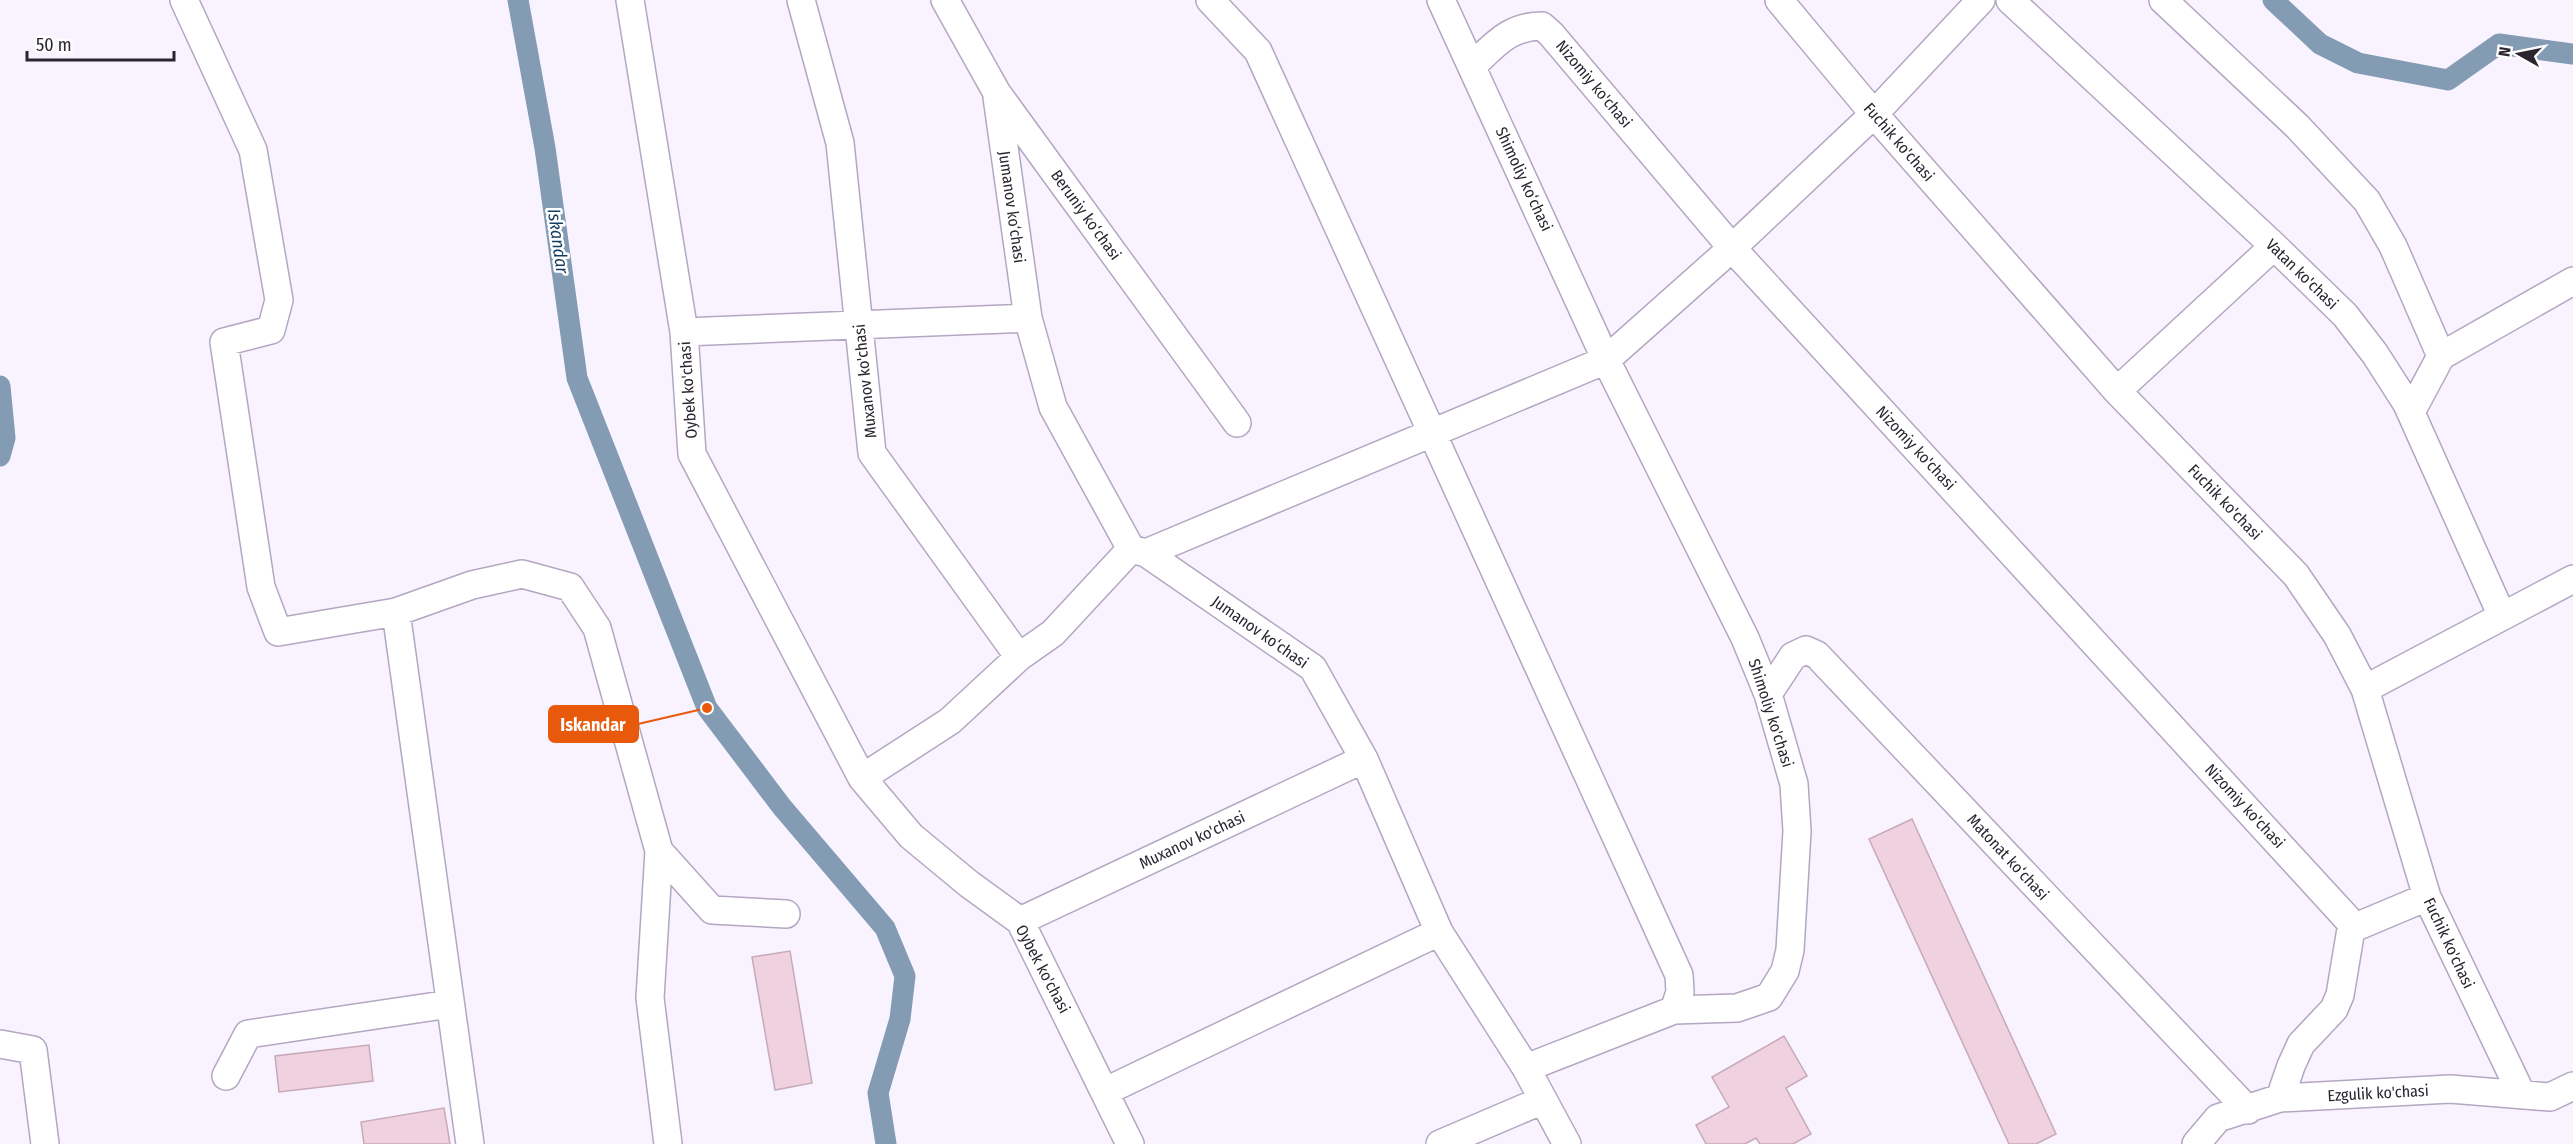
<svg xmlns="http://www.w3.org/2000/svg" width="2573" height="1144" font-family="'Fira Sans Condensed',sans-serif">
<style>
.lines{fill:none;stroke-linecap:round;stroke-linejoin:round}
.canal{stroke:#839bb3;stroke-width:21}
.building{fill:#f0d1e0;stroke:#c7a9b8;stroke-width:1.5}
.minor-casing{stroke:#b3a7c2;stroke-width:30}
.minor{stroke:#fff;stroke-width:27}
.labels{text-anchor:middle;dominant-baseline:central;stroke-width:5;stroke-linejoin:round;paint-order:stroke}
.street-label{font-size:16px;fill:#2a252f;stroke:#fff}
.water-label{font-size:18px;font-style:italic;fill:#143c5f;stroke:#fff}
.leader{fill:none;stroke:#e8590c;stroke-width:2}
.callout-dot{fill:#e8590c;stroke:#fff;stroke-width:2}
.callout{fill:#e8590c;stroke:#e8590c;stroke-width:2}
.callout-label{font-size:18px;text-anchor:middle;font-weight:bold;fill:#fff}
</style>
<rect width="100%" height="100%" fill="#f8f3fe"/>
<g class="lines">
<path class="canal" d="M518,0L545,148L577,378L707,708L782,807L885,928L905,976L900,1019L878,1093L886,1144
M2273,0L2320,44L2358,63L2448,80L2499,44L2573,54
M0,386L5,438L0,456"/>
</g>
<path class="building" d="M1912,819L2056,1134L2036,1144H2009L1869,839Z
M790,951L812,1083L775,1090L752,957Z
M1784,1036L1807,1076L1786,1088L1811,1134L1793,1144H1760L1756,1138L1745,1144H1706L1696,1125L1729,1107L1712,1077Z
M369,1045L373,1081L279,1092L275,1056Z
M444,1108L450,1144H364L361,1122Z"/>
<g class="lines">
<g class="minor-casing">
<path id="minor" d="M184,0L253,150L279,300L271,330L224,342L261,587L278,632L396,612L472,585L522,574L570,587L597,628L659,851L650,998L668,1144
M630,0L684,332L692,454L862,778L911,836L969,884L1020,921L1130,1144
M801,0L840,143L872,453L1019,657
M945,0L997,93L1237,423
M1210,0L1258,51L1679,975L1680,992L1674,1010L1526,1068
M1441,0L1606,360L1745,638L1768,694L1794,784L1797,831L1790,950L1785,971L1769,997L1737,1008L1674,1010
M1779,0L1874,114L2117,391L2296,575L2337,635L2365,689L2427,897L2522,1095
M2010,0L2274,246L2345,315L2375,354L2407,404L2502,616
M2163,0L2297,126L2367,201L2393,246L2441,356
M1472,66C1495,45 1509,26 1542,26L1551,34L1732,248L2354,926
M997,97L1028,318L1053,407L1131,549
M684,332L1028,318
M2117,391L2274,246
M2411,412L2441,356L2573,281
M1146,553L1606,360L1732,248L1874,114L1981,0
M396,612L470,1144
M2365,689L2573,579
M1768,694L1793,656L1806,650L1817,655L2248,1110
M862,778L950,721L1019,657L1053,633L1131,549L1146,553L1313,668L1364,759L1439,932L1526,1068L1567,1144
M659,851L712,910L786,914
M1020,921L1364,759
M0,1044L33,1050L45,1144
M226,1076L248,1034L450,1004
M1106,1091L1439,932
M2280,1098L2291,1066L2301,1044L2334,1009L2340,995L2351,929L2427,897
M1440,1144L1543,1100
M2196,1144L2218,1118L2280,1098L2450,1089L2550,1097L2573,1086"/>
</g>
<use href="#minor" class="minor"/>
</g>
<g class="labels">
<g class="street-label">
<text transform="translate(1594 84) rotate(50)">Nizomiy ko'chasi</text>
<text transform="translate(1899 142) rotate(49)">Fuchik ko'chasi</text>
<text transform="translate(1524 179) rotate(65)">Shimoliy ko‘chasi</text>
<text transform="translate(1012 207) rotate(82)">Jumanov ko‘chasi</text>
<text transform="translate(1086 215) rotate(54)">Beruniy ko‘chasi</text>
<text transform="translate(2302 274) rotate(44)">Vatan ko'chasi</text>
<text transform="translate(865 381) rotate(-96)">Muxanov ko'chasi</text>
<text transform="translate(688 390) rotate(-94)">Oybek ko'chasi</text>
<text transform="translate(1916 448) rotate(47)">Nizomiy ko'chasi</text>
<text transform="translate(2225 502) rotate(46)">Fuchik ko'chasi</text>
<text transform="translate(1260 632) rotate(35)">Jumanov ko‘chasi</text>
<text transform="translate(1771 713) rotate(72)">Shimoliy ko'chasi</text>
<text transform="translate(2245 806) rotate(47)">Nizomiy ko'chasi</text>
<text transform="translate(1192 840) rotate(-25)">Muxanov ko'chasi</text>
<text transform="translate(2008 857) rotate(47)">Matonat ko‘chasi</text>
<text transform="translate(2449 943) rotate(65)">Fuchik ko'chasi</text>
<text transform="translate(1043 969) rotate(62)">Oybek ko'chasi</text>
<text transform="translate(2378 1093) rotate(-3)">Ezgulik ko'chasi</text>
</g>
<g class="water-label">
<text transform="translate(558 241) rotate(82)">Iskandar</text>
</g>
</g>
<path class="leader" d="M707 708L638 724"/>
<circle class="callout-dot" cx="707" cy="708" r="6"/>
<rect class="callout" x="549" y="706" width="89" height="36" rx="6"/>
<g class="callout-label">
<text x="593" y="731">Iskandar</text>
</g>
<g transform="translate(2519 54) rotate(279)" stroke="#ffffff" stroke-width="4.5" paint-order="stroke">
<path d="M0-4.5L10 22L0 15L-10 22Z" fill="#2a252f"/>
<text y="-9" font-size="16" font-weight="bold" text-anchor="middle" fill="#2a252f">N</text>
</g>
<path d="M27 51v9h147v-9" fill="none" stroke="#2a252f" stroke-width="3"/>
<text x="36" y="51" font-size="18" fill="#2a252f" stroke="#ffffff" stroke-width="4.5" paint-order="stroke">50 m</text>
</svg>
